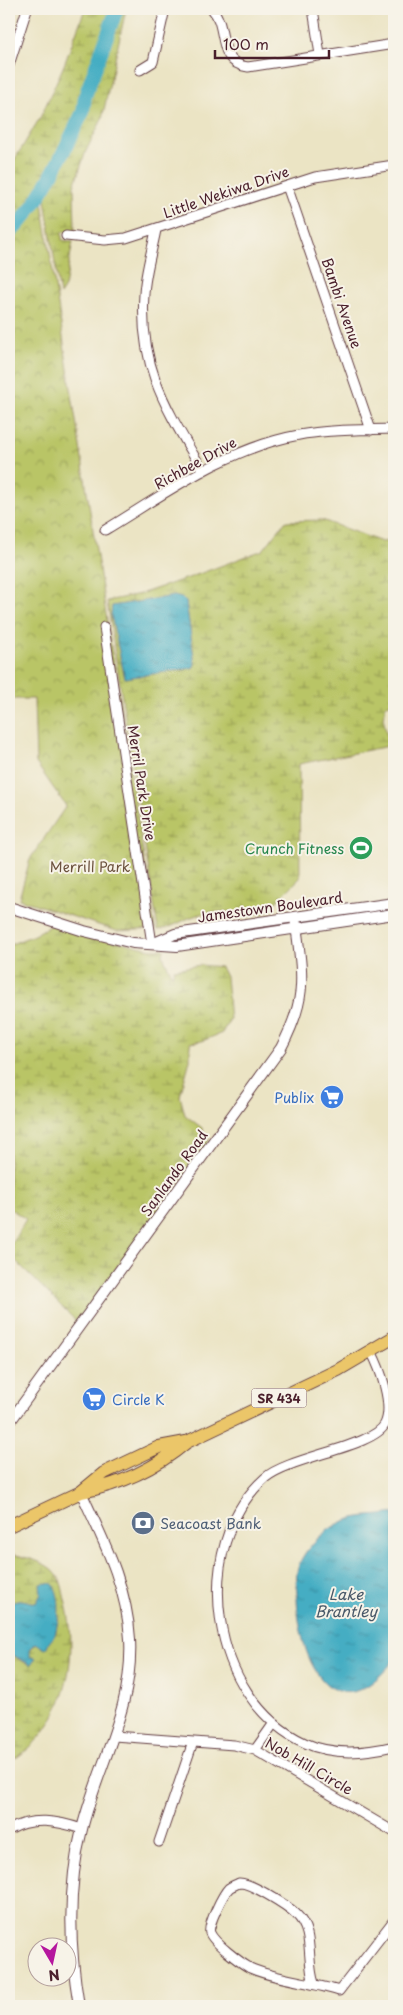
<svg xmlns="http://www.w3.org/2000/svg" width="403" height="2015" font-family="'Playpen Sans',sans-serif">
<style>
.wetland{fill:url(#wetland-marsh);stroke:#827248;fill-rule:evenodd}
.park{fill:url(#park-crowns);stroke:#827248}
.water{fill:url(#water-ripples);stroke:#476677}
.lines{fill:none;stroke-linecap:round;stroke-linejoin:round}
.river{stroke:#44adc3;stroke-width:14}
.minor-casing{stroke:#623d42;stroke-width:11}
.tertiary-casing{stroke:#623d42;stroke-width:12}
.primary-casing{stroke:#623d42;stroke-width:14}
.minor{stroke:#fff;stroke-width:9}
.tertiary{stroke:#fff;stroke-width:10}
.primary{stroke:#ebc669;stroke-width:12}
.labels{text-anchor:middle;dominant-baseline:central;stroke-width:4;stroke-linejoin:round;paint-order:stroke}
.shield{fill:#f7f3e8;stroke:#7e5f64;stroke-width:1}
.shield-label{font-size:12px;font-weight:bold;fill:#4a1f2b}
.street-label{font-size:14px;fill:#4a1f2b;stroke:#f7f3e8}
.leisure-label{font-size:14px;fill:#27864d;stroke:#f7f3e8;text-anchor:end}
.park-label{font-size:14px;fill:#6b513d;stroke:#f7f3e8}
.shop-label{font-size:14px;fill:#366cbe;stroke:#f7f3e8;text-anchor:end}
.service-label{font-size:14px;fill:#4e5e75;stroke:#f7f3e8;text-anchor:start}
.water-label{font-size:15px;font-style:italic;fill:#485868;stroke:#f7f3e8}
</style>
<defs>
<pattern id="wetland-marsh" width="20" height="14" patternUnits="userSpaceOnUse" patternTransform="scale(1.25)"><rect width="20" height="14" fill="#b9c566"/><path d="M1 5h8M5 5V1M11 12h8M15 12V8" fill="none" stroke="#989f54"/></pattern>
<pattern id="park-crowns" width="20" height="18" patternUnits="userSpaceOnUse" patternTransform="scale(1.25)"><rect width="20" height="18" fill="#b9c566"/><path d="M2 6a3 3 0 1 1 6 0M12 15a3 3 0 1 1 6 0" fill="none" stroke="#989f54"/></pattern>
<pattern id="water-ripples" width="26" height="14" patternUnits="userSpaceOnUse" patternTransform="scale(1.25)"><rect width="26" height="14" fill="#44adc3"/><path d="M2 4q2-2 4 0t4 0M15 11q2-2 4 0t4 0" fill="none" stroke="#3b8c9f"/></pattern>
</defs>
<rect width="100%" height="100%" fill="#f7f3e8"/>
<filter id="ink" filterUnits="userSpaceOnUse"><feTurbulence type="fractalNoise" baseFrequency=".02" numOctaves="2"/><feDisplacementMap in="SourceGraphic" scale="10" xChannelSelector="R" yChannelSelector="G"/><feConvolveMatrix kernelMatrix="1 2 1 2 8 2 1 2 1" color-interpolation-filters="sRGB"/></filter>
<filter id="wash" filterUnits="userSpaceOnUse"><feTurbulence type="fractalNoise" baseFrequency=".0096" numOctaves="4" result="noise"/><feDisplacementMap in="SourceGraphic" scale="20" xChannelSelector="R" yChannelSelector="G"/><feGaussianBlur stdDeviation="1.12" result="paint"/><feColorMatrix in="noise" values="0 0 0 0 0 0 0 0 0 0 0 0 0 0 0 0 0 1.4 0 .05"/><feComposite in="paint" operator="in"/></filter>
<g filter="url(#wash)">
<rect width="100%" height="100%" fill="#ebe4c4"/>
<path class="wetland" d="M85,9H126L102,119L86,151L74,186L75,233L62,232V240L73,241L65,287L60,295L45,200H40L9,233V169L41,116L64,65Z
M322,520L382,542L389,541L394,570V703L386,705L383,717L389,746L299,764L300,878L264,914C243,912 215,909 194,916C180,921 175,927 158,930L107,601L140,594L191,577L263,550L286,521ZM174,596L186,602L195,664L193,668L125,678L111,615L112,606Z
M51,925L150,949H164L163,956L172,975L174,969L201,965L221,967L226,977L230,1019L222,1033L202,1041L190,1043V1060L180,1096L185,1115L202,1128L209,1141L77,1322L9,1254V1248L26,1219L9,1208V945L34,935Z
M9,1553C25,1558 46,1560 57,1575C62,1581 63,1592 65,1600C81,1657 65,1732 9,1762V1653L27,1664L33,1657H30L28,1652L36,1643L47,1645L55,1633L59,1617L56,1595L41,1594L36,1603L22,1600L9,1603Z"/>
<path class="park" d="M42,202L155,929L117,931L19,899L30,859L66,806L36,763L34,699H9V238Z"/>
<path class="water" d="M174,596L182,598L186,602L195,664L193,668L125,678L111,615L112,606Z
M394,1513V1660C334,1737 299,1661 297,1598C297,1587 295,1574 299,1564C307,1547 321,1533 338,1524C355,1514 376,1517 394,1513Z
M44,1583L53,1584C62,1599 59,1619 55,1634C53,1640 48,1641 47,1648L45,1649L36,1643L30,1649V1657L36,1658L31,1665L9,1653V1603L22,1600L36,1603L41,1594L40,1584Z"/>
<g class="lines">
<path class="river" d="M9,234C43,202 62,153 83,112L85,96L117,9"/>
</g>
</g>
<g filter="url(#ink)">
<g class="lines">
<g class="minor-casing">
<path id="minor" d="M212,9C229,27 215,63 248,67L394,44
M313,9L320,55
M9,65L27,9
M140,70L153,62L165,9
M287,186L371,430
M156,230C152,251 145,273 144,294C139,369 167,409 203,471
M66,236L105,240L126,238L315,177L394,165
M105,530C166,493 227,448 299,435C330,429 363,430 394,429
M104,627L152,944
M371,1351C380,1368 394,1405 385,1424C374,1447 288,1457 265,1478C188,1547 210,1700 305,1743C333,1756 365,1753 394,1746
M114,1736L234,1745L255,1750L394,1832
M255,1750L274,1723
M9,1830C32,1816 58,1821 82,1829
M159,1842L193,1742
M314,1983C306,1961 315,1932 296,1914C288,1906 250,1882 239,1883C237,1884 230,1887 229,1888C223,1894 207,1926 210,1933C214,1943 241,1963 250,1968C274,1979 312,1982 339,1991L394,1920"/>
</g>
<g class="tertiary-casing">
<path id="tertiary" d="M9,907L84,931L133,943L177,946L394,914
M154,943L175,934L394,903
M9,1423L281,1048C309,995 302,975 295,917
M79,2006C69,1947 67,1888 82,1829C98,1764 134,1708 130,1639C127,1585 103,1540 81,1492"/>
</g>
<g class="primary-casing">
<path id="primary" d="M81,1492C120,1485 156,1468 187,1442L338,1370L394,1337
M9,1526L81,1492L104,1473L159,1447L186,1442"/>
</g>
<use href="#minor" class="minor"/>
<use href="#tertiary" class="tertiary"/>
<use href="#primary" class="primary"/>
</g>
</g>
<defs>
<g id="stadium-disc" transform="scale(1.25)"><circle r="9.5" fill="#2e9e5b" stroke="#f7f3e8"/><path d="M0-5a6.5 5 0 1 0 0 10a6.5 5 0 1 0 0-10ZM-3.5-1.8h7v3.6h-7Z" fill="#fff"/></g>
<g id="supermarket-disc" transform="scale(1.25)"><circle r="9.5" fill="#3f7fe0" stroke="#f7f3e8"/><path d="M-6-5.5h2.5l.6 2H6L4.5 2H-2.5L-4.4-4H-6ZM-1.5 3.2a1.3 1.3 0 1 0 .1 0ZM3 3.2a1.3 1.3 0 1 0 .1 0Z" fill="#fff"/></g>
<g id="bank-disc" transform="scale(1.25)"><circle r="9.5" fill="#5c6f8a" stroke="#f7f3e8"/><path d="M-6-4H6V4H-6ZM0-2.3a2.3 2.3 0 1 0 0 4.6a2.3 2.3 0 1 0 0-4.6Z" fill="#fff"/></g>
</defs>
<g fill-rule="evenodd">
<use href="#stadium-disc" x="361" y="848"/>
<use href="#supermarket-disc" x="332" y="1097"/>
<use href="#supermarket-disc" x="94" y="1399"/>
<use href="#bank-disc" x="143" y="1523"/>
</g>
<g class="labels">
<rect class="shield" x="251.5" y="1388.5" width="55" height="19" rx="4"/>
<g class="shield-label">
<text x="279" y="1398">SR 434</text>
</g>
<g class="street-label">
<text transform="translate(226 192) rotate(-19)">Little Wekiwa Drive</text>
<text transform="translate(342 303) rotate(71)">Bambi Avenue</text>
<text transform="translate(195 463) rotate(-29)">Richbee Drive</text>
<text transform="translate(142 783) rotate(81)">Merril Park Drive</text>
<text transform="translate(270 907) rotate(-8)">Jamestown Boulevard</text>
<text transform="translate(174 1173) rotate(-54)">Sanlando Road</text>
<text transform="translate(309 1766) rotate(30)">Nob Hill Circle</text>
</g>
<g class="leisure-label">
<text x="344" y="848">Crunch Fitness</text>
</g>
<g class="park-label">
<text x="90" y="866">Merrill Park</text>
</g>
<g class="shop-label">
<text x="314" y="1097">Publix</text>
<text x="112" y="1399" text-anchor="start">Circle K</text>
</g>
<g class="service-label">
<text x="160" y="1523">Seacoast Bank</text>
</g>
<g class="water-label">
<text x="346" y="1593">Lake<tspan x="346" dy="17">Brantley</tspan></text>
</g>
</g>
<rect width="403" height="2015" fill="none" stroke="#f7f3e8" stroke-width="30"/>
<g transform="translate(52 1962) rotate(171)"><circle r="24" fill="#f7f3e8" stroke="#b29e9c"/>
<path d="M0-4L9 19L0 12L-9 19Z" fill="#b5179e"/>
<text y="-8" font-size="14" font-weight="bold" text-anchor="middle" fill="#4a1f2b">N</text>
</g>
<path d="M215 50v8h114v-8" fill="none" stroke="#4a1f2b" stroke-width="2.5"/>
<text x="223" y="50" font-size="15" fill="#4a1f2b" stroke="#f7f3e8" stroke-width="4" paint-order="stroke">100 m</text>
</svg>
